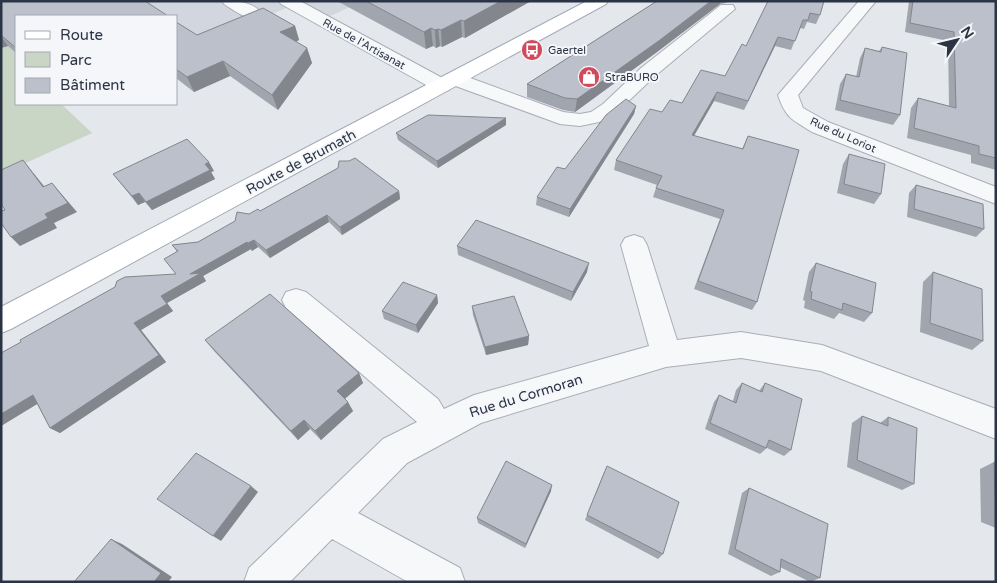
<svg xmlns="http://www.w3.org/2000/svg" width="997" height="583" font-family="'Varela Round',sans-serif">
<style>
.built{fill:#d2d6de}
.green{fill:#c9d6c5}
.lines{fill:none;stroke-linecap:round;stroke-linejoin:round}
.minor-casing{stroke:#a9aeb7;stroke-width:2}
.major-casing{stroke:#a3abb8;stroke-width:2}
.minor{fill:#f7f8fa;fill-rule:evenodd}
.major{fill:#fff;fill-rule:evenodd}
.wall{fill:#a1a5ae}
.shaded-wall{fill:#83868d}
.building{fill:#bbc0ca;stroke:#83868d}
.labels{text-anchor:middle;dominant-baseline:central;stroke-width:4;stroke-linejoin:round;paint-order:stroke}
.far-street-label{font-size:11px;fill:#2b3445;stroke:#f4f6f9}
.far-poi-label{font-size:11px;fill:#2b3445;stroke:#f4f6f9;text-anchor:start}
.street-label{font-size:14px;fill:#2b3445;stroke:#f4f6f9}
</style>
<rect width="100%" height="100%" fill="#e4e7ec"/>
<path class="built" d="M1,1H363L330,16L300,2L176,55V16H16V104H64L62,105L92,133L1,174Z"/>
<path class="green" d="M7,45L16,53V104H63L62,105L92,133L1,174V47Z"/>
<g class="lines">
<g class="minor-casing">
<path id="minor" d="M222,1C236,1 253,1 262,14L260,18C247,21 235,11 224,4Z
M279,1H300L446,80L448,75L455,73L462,75L563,112L580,114L591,112L603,104L641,68L721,5H733L735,9L655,76L617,112L604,121L580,126L560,124L450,84L452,86L449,90L442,92L435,90L281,4Z
M859,1H876L798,95L803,108L828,122L996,187V204L812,132C792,119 786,119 778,95Z
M634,235L643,238L647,245L677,340L741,332L822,345L996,409V439L821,371L741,358L666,367L481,423L407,463L358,513L460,568L465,582H408L332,539L290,582H244L249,568L383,439L417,422L286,308L282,300L286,292L296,289L306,292L438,399L444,409L474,395L649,346L621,245L625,238Z"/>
</g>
<g class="major-casing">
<path id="major" d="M587,1H608L606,4L11,329L1,333V307Z"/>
</g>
<use href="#minor" class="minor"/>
<use href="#major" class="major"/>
</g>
<path class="wall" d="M1,1L16,16V53L8,46L1,48Z
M337,1H531L465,38L462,37L442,47L440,46L436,48L433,46L426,49Z
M657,1H728L726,3L720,4L657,52L575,112L563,110L527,97V84Z
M768,1L820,15L816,24L807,22L804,29L800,28L791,50L775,46L744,110L714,101L694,136L742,149L748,136L757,302L752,310L694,289L720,219L653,197L657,185L614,170L616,160L662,112L682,103L725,76L746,46Z
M909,1H996V170L971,163V155L907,138L911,108L918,98L949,106L948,41L905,32Z
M176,22L197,35L295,26L299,40L296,42L307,48L312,63L278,110L230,76L194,92L176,78Z
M882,47L900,115L893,125L835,110L840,84L846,74L856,77L860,58L865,48L879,51Z
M636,106L634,114L569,217L536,205L537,197L565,169Z
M506,118V125L438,168L398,140L396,133Z
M849,154L881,194L874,204L837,193L843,164Z
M214,171L211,172L215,179L152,210L145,202L138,205L113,174Z
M916,185L984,229L976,237L907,217L909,193Z
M399,191L400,199L342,235L329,222L270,258L258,247L252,251L251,249L203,276L206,281L167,303L173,311L141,330L166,362L60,433L50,428L37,404L1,426L115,287L176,274L177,252L172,245L198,242L249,214L260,211Z
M457,246L587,272L571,301L458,255Z
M816,263L872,313L864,322L839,313L834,319L804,308L805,301L803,300L809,272Z
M933,272L983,341L972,350L920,332L923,282Z
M437,295L438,303L418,333L384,319L382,311Z
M472,306L529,336L528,345L486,355L473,315Z
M205,340L359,373L363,383L345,399L353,411L321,440L310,429L298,440L214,351Z
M742,383L759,391L765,383L791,450L784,456L767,448L760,454L705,429L714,402L719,395L733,401L736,390Z
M862,416L880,423L888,417L914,484L902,490L847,467L852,423Z
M994,462L996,463V528L981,522L980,469Z
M604,472L663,554L658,559L585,520Z
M749,488L820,578L810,582L780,567V572L771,576L728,554L742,493Z
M551,491L525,548L478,523L477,518Z"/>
<path class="shaded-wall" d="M501,1H531L465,38L464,21Z
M711,1H721L720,4L657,52L575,112L577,99Z
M461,20L462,37L442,47L441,30Z
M295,26L299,40L285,47L280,32Z
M431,28L433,46L426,49L424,32Z
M438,29L440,46L436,48L435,30Z
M1,36L8,46L1,48Z
M778,37L775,46L744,110L748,101Z
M307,48L312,63L278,110L272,95Z
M223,61L230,76L194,92L187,77Z
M717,92L714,101L689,144L692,135Z
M636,106L634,114L569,217L570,209Z
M506,118V125L438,168L437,161Z
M23,160L31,170L52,196L43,187Z
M209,162L214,171L211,172L215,179L152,210L146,202Z
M52,183L77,212L54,223L57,228L20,246L11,237L45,214Z
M399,191L400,199L342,235L340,227Z
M139,193L145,202L138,205L132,196Z
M327,215L329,222L270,258L266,250Z
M254,240L258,247L252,251L248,243Z
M247,242L251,249L203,276L206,281L167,303L173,311L141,330L166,362L60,433L50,428L134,323L161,296L190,274Z
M589,263L587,272L571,301L573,292Z
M437,295L438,303L418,333L416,325Z
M529,336L528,345L486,355L485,347Z
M359,373L363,383L342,401L337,391Z
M33,395L42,401L1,426V414Z
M348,402L353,411L321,440L315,431Z
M304,420L310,429L298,440L291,431Z
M552,485L551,491L525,548L526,544Z
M251,486L258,492L221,541L213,536Z
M111,539L122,544L172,577L168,582H154Z"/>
<path class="building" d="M1,1H145L168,16H16V48L1,35Z
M366,1H501L464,21L461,20L441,30L438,29L435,30L431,28L424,32Z
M657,1H711L660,40L577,99L565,98L527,84Z
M768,1H824L820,15L810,13L808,20H803L795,41L778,37L748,101L717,92L692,135L743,149L748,136L799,150L757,302L698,281L724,210L656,188L662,176L616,160L650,109L662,112L670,100L682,103L701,70L725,76L742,44L746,46Z
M913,1H996V158L979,154V146L914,128L918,98L956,108L954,32L910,23Z
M263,8L295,26L280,32L307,48L272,95L223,61L187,77L176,69V22L197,35Z
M882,47L907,53L900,115L840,100L846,74L859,77L865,48L881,52Z
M626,99L636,106L570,209L537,197L557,167L565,169L606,115Z
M428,115L506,118L437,161L396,133Z
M187,139L209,162L205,164L210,170L146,202L139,193L132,196L113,174Z
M849,154L885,164L881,194L844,184Z
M355,158L399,191L340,227L327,215L266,250L254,240L248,243L247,242L190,274L201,273L161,296L167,304L134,323L159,355L50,428L33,395L1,414V353L21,342L20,340L115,287L117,281L125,277L176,274L164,259L178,251L172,245L198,242L235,221L237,212L249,214L258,209L260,211L338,168L339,161H349Z
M23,160L43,187L52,183L68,203L45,214L48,218L11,237L1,223V211L5,210L1,204V170Z
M916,185L983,204L984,229L914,209Z
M476,220L589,263L573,292L457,246Z
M816,263L876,283L872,313L843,303L842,310L811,299L812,292L810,291Z
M933,272L982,289L983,341L930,323Z
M403,282L437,295L416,325L382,311Z
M270,294L359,373L337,391L348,402L315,431L304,420L291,431L205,340Z
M514,296L529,336L485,347L472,306Z
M742,383L762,392L765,383L802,399L791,450L769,440L766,448L710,423L719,395L736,403Z
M862,416L888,426V417L917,428L914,484L857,460Z
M196,453L251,486L213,536L157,499Z
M506,461L552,485L526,544L477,518Z
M994,462L996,463V517Z
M607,466L679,502L663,554L587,515Z
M749,488L828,524L820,578L781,559L780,572L735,549Z
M111,539L161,573L154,582H74Z"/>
<defs>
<g id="bus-disc" transform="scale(1.125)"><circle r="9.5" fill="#d1495b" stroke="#f4f6f9"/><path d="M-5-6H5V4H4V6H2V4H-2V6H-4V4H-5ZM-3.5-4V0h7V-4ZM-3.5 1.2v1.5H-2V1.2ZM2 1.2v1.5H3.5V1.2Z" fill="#fff"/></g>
<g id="shop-disc" transform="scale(1.125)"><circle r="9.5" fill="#d1495b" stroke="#f4f6f9"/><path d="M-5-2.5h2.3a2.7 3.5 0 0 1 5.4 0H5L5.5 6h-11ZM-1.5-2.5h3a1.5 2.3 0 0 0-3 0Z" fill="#fff"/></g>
</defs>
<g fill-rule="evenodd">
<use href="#bus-disc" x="532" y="50"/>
<use href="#shop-disc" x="589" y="77"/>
</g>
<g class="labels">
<g class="far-street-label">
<text transform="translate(364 44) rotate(29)">Rue de l'Artisanat</text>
<text transform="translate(843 135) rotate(24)">Rue du Loriot</text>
</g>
<g class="far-poi-label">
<text x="548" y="50">Gaertel</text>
<text x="605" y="77">StraBURO</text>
</g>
<g class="street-label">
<text transform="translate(301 162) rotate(-28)">Route de Brumath</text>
<text transform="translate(526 396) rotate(-17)">Rue du Cormoran</text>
</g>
</g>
<rect width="997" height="583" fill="none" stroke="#2b3445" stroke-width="5"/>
<rect x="15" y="15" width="162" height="90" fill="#f4f6f9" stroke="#a4a8b1"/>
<rect x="25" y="31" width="25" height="8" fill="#ffffff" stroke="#a4a8b1"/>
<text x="60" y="40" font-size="15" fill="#2b3445">Route</text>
<rect x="25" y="52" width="25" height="15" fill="#c9d6c5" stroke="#a4a8b1"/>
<text x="60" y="65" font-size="15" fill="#2b3445">Parc</text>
<rect x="25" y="78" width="25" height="15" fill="#bbc0ca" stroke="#a4a8b1"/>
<text x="60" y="90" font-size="15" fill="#2b3445">Bâtiment</text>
<g transform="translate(957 40) rotate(55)" stroke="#f4f6f9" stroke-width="4" paint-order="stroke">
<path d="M0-4L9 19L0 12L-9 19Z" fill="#2b3445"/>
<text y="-8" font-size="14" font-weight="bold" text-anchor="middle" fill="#2b3445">N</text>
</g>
</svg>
